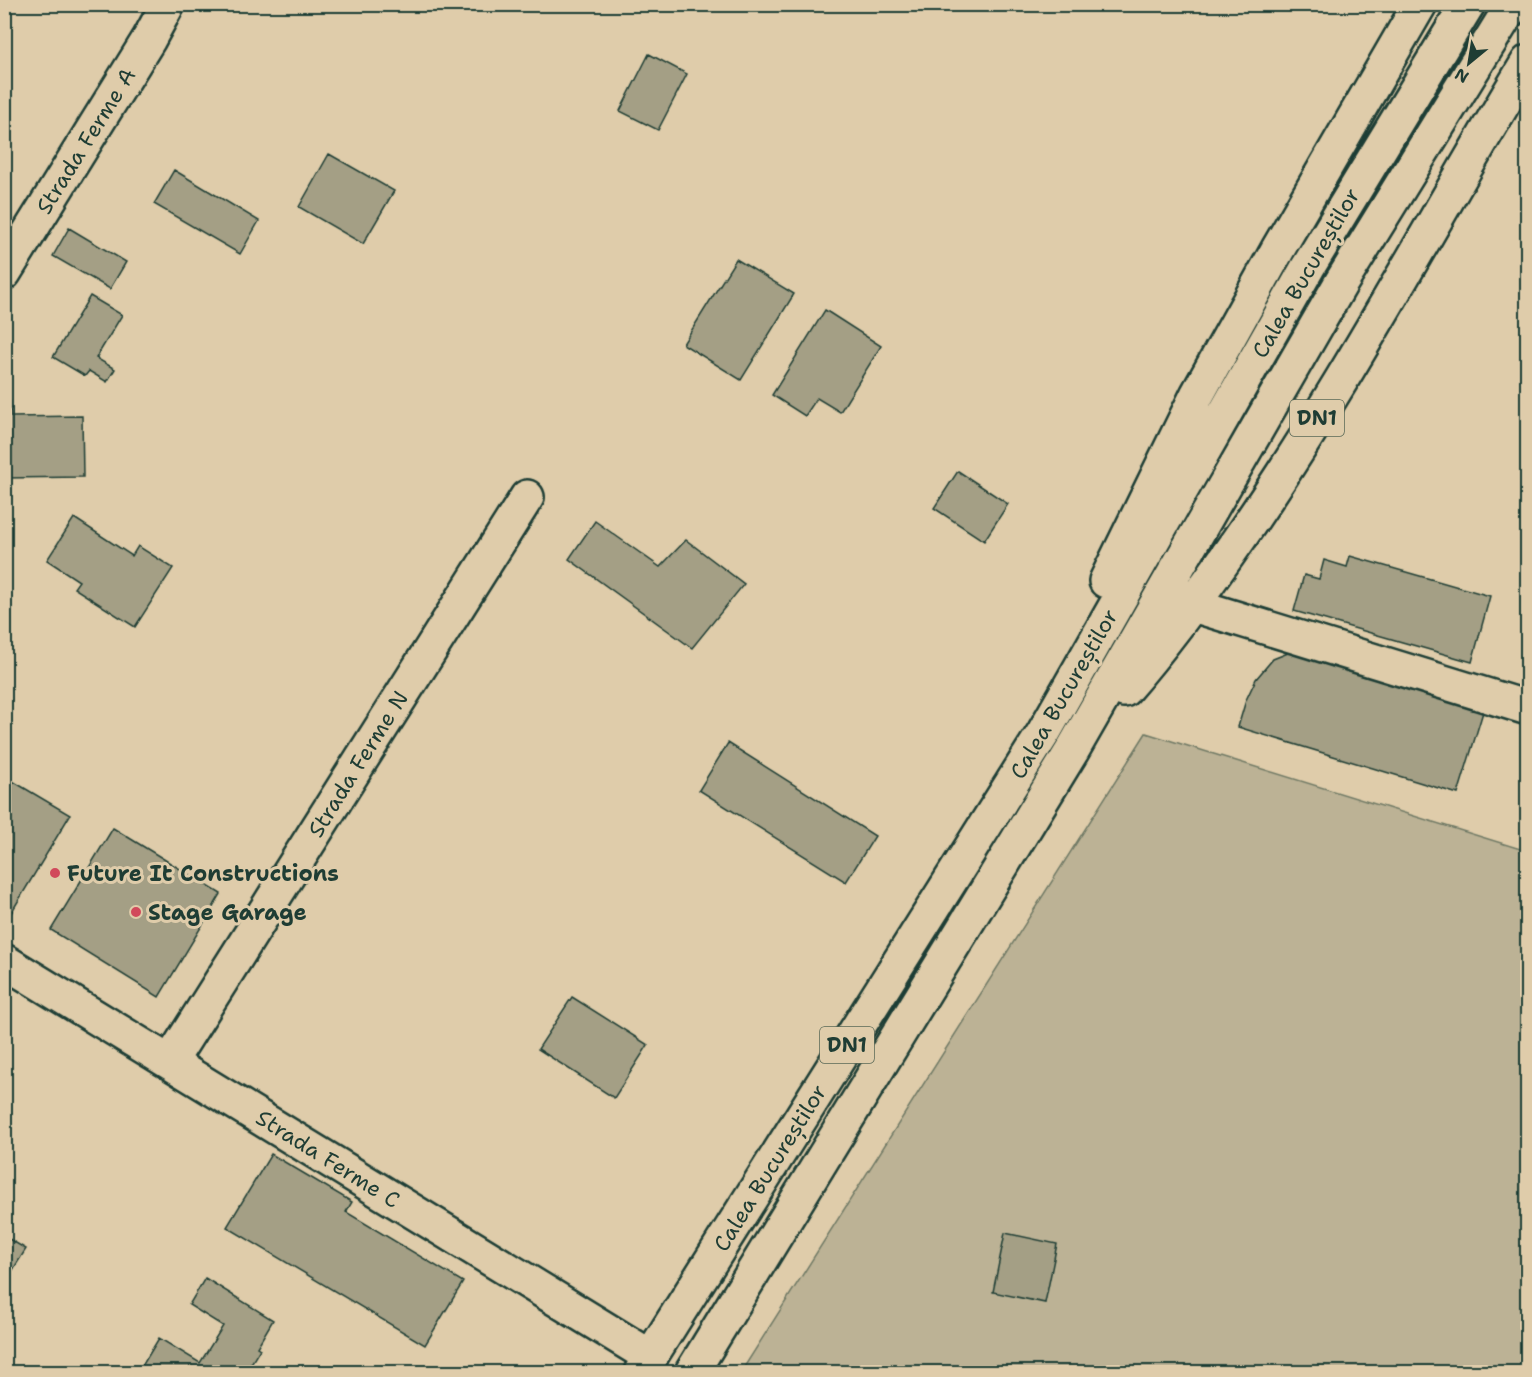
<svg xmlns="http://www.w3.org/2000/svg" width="1532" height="1377" font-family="'Shantell Sans',sans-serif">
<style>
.green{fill:#bcb295;stroke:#6e7864;stroke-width:1.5}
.building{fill:#a49f85;stroke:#1f3d34;stroke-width:1.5}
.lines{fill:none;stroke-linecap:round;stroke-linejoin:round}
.minor-casing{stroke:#1f3d34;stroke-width:38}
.highway-casing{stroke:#1f3d34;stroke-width:38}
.minor{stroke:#dfccaa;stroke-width:33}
.highway{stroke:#dfccaa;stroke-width:33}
.poi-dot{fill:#d1495b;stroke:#dfccaa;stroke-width:2}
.labels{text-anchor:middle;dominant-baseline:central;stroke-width:6;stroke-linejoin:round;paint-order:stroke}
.shield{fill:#dfccaa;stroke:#596857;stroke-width:1.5}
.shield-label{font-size:21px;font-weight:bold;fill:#1f3d34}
.street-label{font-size:22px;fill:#1f3d34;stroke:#dfccaa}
.poi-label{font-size:22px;font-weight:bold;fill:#1f3d34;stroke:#dfccaa;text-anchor:start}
</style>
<rect width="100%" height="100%" fill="#dfccaa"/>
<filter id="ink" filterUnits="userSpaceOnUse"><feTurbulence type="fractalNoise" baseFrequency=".0167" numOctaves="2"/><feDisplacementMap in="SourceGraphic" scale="12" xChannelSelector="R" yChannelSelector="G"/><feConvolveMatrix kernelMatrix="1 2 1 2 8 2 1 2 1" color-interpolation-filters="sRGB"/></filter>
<g filter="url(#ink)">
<path class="green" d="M1146,733L1527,851V1372H741Z"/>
<path class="building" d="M649,54L687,74L658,130L620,111Z
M329,154L394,191L363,244L299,207Z
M174,170L259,221L240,254L154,204Z
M69,228L126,262L110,289L53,256Z
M736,259L794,294L741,380L683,344Z
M90,296L122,315L96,358L115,369L107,382L89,371L85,376L53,357Z
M825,310L881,346L840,412L817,398L805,416L772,395Z
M4,401H10L11,417L82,416L83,477L4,478Z
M958,471L1008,504L984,541L934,508Z
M74,518L132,556L138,546L173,568L135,627L74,588L79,581L47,560Z
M595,521L660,567L686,540L744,584L692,648L569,559Z
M1350,556L1490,596L1472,662L1294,611L1304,575L1319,579L1324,560L1347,567Z
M1298,649L1486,702L1458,794L1238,727L1246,700L1256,679L1273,659Z
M728,743L875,836L846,882L699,790Z
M4,776L70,815L8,918L4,916Z
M113,828L221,894L159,997L51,930Z
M572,997L648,1045L614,1098L538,1049Z
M271,1154L352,1202L346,1212L463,1282L425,1345L227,1227Z
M1005,1233L1057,1244L1045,1303L993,1292Z
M4,1236L26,1249L4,1284Z
M205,1278L273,1320L257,1347L260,1349L246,1372H153L142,1366L159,1338L200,1363L223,1326L189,1305Z"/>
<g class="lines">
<g class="minor-casing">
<path id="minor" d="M4,273L149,39L168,4
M1193,605L1528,708
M4,961L651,1357
M170,1062L527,497"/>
</g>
<g class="highway-casing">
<path id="highway" d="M1106,581L1197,395L1278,249L1420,4
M1124,690C1166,642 1203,591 1239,539C1345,386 1432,221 1528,62
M641,1372L1044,732L1308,267L1468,4
M692,1372L1072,751L1341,283L1513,4"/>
</g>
<use href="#minor" class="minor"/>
<use href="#highway" class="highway"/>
</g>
</g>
<g class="poi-dot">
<circle cx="55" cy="873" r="6"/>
<circle cx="136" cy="912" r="6"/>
</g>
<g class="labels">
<g class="shield">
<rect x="1290" y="400" width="54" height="36" rx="4.5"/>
<rect x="820" y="1027" width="54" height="36" rx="4.5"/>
</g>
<g class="shield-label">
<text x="1317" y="418">DN1</text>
<text x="847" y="1045">DN1</text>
</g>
<g class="street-label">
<text transform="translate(86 141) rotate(-58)">Strada Ferme A</text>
<text transform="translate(1306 273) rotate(-60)">Calea Bucureștilor</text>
<text transform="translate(1064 694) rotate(-60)">Calea Bucureștilor</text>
<text transform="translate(358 764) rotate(-58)">Strada Ferme N</text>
<text transform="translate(328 1159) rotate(32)">Strada Ferme C</text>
<text transform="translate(770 1168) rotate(-58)">Calea Bucureștilor</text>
</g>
<g class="poi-label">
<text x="67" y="873">Future It Constructions</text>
<text x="148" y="912">Stage Garage</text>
</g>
</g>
<rect width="1532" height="1377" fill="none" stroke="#dfccaa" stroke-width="24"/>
<rect x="12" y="12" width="1508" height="1353" fill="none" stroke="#1f3d34" stroke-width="2" filter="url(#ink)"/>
<g transform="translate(1469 63) rotate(210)" stroke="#dfccaa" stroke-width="4.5" paint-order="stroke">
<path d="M0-4.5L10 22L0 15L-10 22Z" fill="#1f3d34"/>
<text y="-9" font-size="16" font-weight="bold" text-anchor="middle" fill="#1f3d34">N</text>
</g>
</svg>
